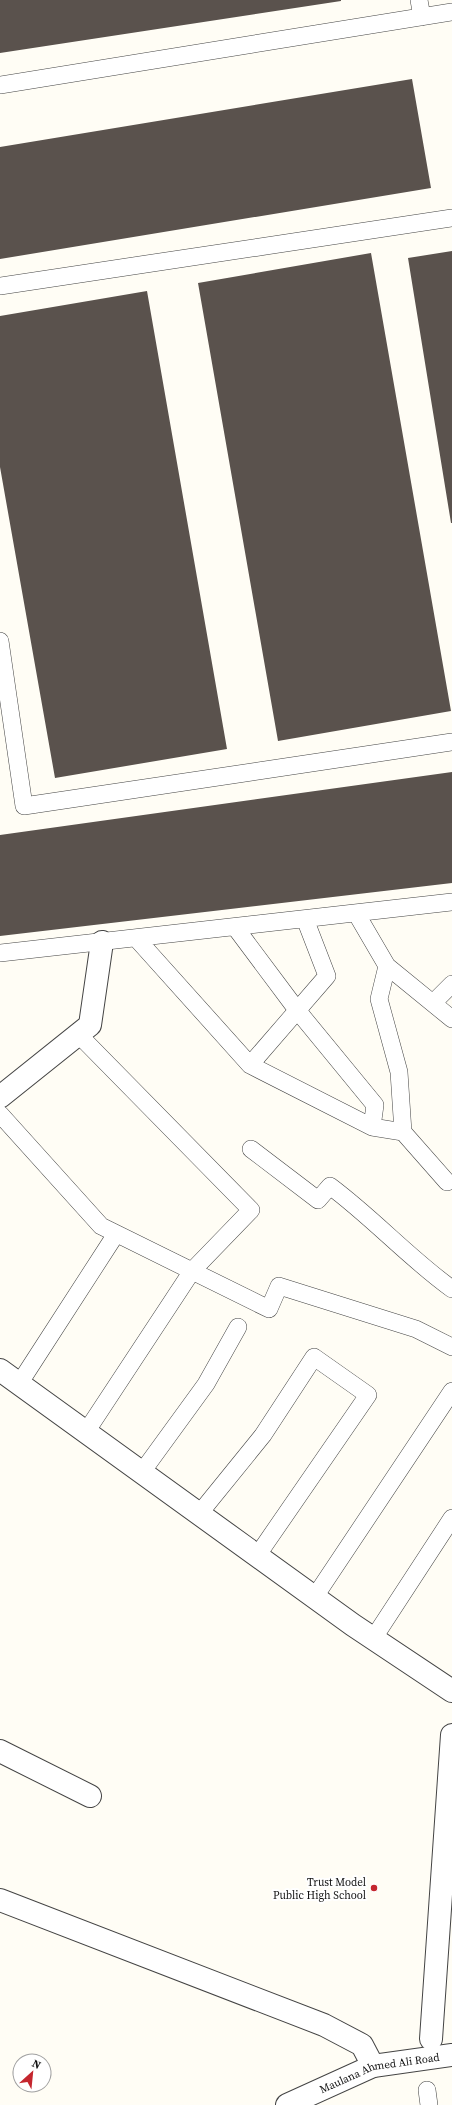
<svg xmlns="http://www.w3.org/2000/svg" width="452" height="2105" font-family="'Source Serif 4',serif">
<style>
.building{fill:#5a524d}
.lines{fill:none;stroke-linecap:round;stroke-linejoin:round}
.service-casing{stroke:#444;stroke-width:18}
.minor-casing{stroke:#444;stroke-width:24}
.tertiary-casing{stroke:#444;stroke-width:24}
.service{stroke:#fff;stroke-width:17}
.minor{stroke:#fff;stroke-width:22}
.tertiary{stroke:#fff;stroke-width:22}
.poi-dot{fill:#c4262e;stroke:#fff;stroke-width:1.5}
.labels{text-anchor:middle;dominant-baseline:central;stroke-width:4;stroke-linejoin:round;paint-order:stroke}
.poi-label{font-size:11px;fill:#111;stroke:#fff;text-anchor:end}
.street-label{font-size:11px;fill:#111;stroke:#fff}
</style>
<rect width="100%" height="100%" fill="#fffdf5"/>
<path class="building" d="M0,0H341V1L0,53Z
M412,79L431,188L0,259V147Z
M452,251V523H451L408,258Z
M371,253L451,711L278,741L198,283Z
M147,291L227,749L55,778L0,467V316Z
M452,772V883L0,936V835Z"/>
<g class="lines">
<g class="service-casing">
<path id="service" d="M419,0L422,17
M0,85L452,12
M0,286L452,218
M0,641L24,806L452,742
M356,913L387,966L452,1019
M235,927L297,1010L375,1105L372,1127L403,1132
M136,938L250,1065L372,1127
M0,953L452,902
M387,966L379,999L399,1072L403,1132L447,1182
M433,1003L452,984
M78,1034L251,1210L192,1271L86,1432
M250,1065L327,976L305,919
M0,1114L101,1226L269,1309L279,1286L416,1329L452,1347
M251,1149L318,1200L330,1186C373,1218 409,1258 452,1289
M19,1384L116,1234
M142,1472L206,1384L238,1327
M199,1514L263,1435L314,1357L368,1395L257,1556
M314,1598L452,1391
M373,1639L452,1518
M427,2090L429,2105"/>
</g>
<g class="minor-casing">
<path id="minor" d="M0,1097L90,1025L102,942
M0,1370L353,1625L452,1691
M0,1751L90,1796
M0,1900L324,2025L362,2045L373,2066
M431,2039L452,1735"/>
</g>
<g class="tertiary-casing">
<g id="tertiary">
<path id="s1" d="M287,2105L373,2066L452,2055"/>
</g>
</g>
<use href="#service" class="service"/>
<use href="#minor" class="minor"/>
<use href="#tertiary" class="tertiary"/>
</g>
<circle class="poi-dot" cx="374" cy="1888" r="4"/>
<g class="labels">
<g class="poi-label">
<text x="366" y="1882">Trust Model<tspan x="366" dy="13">Public High School</tspan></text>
</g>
<g class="street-label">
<text stroke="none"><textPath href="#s1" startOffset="99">Maulana Ahmed Ali Road</textPath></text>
</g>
</g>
<g transform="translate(32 2073) rotate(27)"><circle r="19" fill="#ffffff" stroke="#a0a0a0"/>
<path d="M0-3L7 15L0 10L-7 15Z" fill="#c4262e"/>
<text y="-6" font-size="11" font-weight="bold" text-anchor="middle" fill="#111111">N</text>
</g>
</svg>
